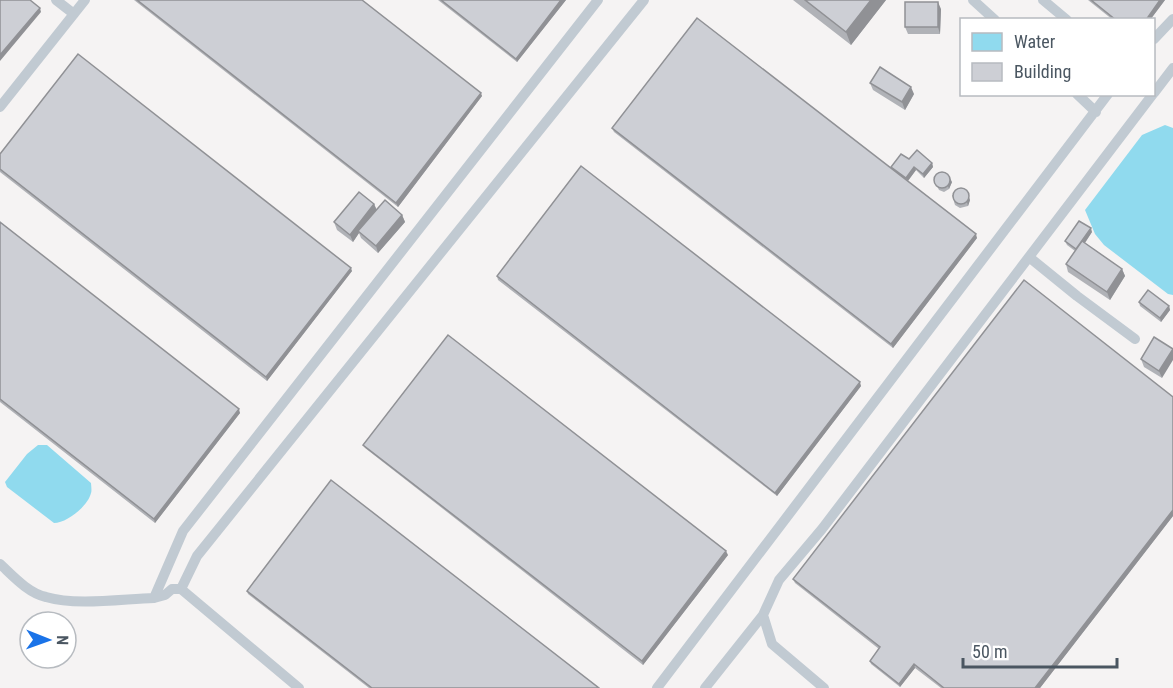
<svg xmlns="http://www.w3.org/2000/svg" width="1173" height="688" font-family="'Roboto Condensed',sans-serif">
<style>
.water{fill:#90daee}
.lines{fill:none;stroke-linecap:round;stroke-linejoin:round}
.lane{stroke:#c1cad2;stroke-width:10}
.wall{fill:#b0b2b7}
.shaded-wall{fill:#909195}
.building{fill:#cdcfd5;stroke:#909195;stroke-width:1.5}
</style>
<rect width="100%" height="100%" fill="#f5f3f3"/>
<path class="water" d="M1165,125L1173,128V295L1168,294L1104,245L1095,234L1085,210L1142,135Z
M38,445H47L91,483C91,484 92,491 91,493C88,506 67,523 54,523L7,487L5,482L27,454Z"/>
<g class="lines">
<path class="lane" d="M56,0L74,14
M973,0L995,20
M1043,0L1067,20
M1154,39L1173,19
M1154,93L1173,68
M1077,94L1096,112
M0,107L85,0
M1029,257L1077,296L1135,339
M0,564C13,576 28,593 46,597C76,606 122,599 154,598L165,595L172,589H181L299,688
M181,589L197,556L644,0
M154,598L183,531L598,0
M763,615L779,580L822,529L1153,94
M657,688L1108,94
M705,688L763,615L772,644L824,688"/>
</g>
<path class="wall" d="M134,0H362L482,96L398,207Z
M438,0H566L517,62Z
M793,0H886L851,45Z
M1088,0H1165L1150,20H1113Z
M941,9L940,34H908L905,27Z
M870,83L914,94L905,110L873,90Z
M612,128L892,169L891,167L909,159L932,163L933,167L924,178L916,170L908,181L977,238L893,348L614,132Z
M0,154L352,271L267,381L0,172Z
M934,179L952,182L949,189L944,192L939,190Z
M952,195L970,200L968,206L960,208L955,205Z
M374,204L377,210L402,215L405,222L378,253L361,238L359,233L353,242L337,230L334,222Z
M0,222L240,413L155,523L0,402Z
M1092,232L1085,243L1122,269L1125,276L1110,300L1068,272L1066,264L1075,251L1067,245L1065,241Z
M497,276L861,386L777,496L498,280Z
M1139,302L1169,306L1170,310L1161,322L1140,306Z
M1154,337L1162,378L1144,367L1141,359Z
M363,445L728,555L643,665L365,448Z
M1173,516L1040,688H941L915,668L900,687L871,664L870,661L879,649L795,583L793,579Z
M247,591L599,688H369L248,594Z"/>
<path class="shaded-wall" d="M561,0H566L517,62L516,59Z
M871,0H886L851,45L846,32Z
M1160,0H1165L1150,20H1146Z
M938,2L941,9L940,34L938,27Z
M40,8L41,12L0,61V55Z
M911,87L914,94L905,110L902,102Z
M481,93L482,96L398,207L396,203Z
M932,163L933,167L924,178L923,174Z
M914,167L916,170L907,182L906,178Z
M950,178L952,182L949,189L948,186Z
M969,197L970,200L968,206L967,202Z
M374,204L377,211L358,231L359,233L353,242L350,235Z
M402,215L405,222L378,253L376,246Z
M1091,228L1092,232L1078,253L1077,249Z
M976,234L977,238L893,348L891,344Z
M351,268L352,271L267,381L266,377Z
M1122,269L1125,276L1110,300L1107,292Z
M1169,306L1170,310L1161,322L1160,318Z
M1173,349V360L1162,378L1159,371Z
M860,382L861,386L777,496L775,493Z
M239,409L240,413L155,523L154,519Z
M1173,510V516L1040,688H1035Z
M726,551L728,555L643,665L642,661Z
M914,664L915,668L900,687L899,684Z"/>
<path class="building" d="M0,0H30L40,8L0,55Z
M137,0H362L481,93L396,203Z
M441,0H561L516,59Z
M805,0H871L846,32Z
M1091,0H1160L1146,20H1116Z
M905,2H938V27H905Z
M697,18L976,234L891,344L612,128Z
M78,54L351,268L266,377L0,169V154Z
M880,67L911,87L902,102L870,83Z
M917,150L932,163L923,174L914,167L906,178L891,167L901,154L909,159Z
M581,166L860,382L775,493L497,276Z
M934 180a8 8 0 1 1 16 0a8 8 0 1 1-16 0Z
M953 196a8 8 0 1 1 16 0a8 8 0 1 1-16 0Z
M359,192L374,204L350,235L334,222Z
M385,200L402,215L376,246L358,231Z
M1079,221L1091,228L1076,249L1065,241Z
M0,222L239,409L154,519L0,399Z
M1082,241L1122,269L1107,292L1066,264Z
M1024,280L1173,397V510L1035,688H944L914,664L899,684L870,661L880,647L793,579Z
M1148,290L1169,306L1160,318L1139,302Z
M448,335L726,551L642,661L363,445Z
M1154,337L1173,349L1159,371L1141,359Z
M331,480L599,688H372L247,591Z"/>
<rect x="960" y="18" width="195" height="78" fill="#ffffff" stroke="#b7bbc0" stroke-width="1.5"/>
<rect x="972" y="33" width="30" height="18" fill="#90daee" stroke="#b7bbc0" stroke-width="1.5"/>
<text x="1014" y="48" font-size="18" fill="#4a5661">Water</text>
<rect x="972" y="63" width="30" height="18" fill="#cdcfd5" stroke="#b7bbc0" stroke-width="1.5"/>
<text x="1014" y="78" font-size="18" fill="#4a5661">Building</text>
<g transform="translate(48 640) rotate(91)"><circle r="28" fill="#ffffff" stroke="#b7bbc0" stroke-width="1.5"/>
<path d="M0-4.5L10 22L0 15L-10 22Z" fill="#1a73e8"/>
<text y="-9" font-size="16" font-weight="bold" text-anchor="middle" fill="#4a5661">N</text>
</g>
<path d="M963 658v9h154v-9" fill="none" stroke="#4a5661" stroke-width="3"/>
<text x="972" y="658" font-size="18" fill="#4a5661" stroke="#ffffff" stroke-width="4.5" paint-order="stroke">50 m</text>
</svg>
